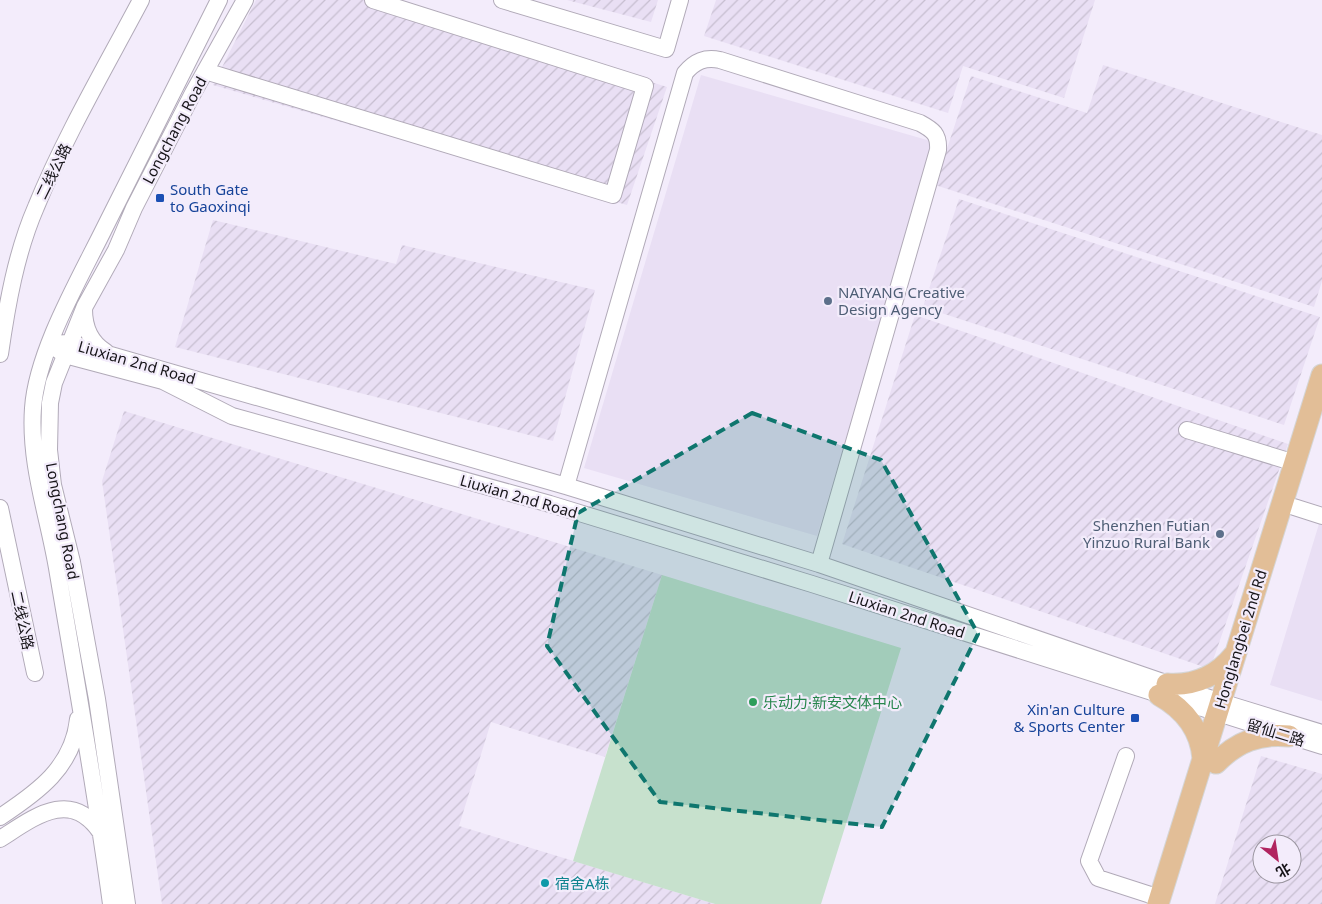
<svg xmlns="http://www.w3.org/2000/svg" width="1322" height="904" font-family="'Noto Sans','Noto Sans SC',sans-serif">
<style>
.built{fill:#e9dff4}
.industrial{fill:url(#industrial-furrows);fill-rule:evenodd}
.pitch{fill:#c7e1cd}
.lines{fill:none;stroke-linecap:round;stroke-linejoin:round}
.minor-casing{stroke:#b1aab8;stroke-width:18}
.major-casing{stroke:#d5d5d5;stroke-width:23}
.minor{stroke:#fff;stroke-width:16}
.major{stroke:#e2be97;stroke-width:21}
.marked{fill:#0f766e;fill-opacity:0.2;stroke:#0f766e;stroke-width:4;stroke-dasharray:10 6;stroke-linejoin:round}
.transit-dot{fill:#1a4fb4;stroke:#f3ecfb;stroke-width:2}
.service-dot{fill:#5c6f8a;stroke:#f3ecfb;stroke-width:2}
.leisure-dot{fill:#2e9e5b;stroke:#f3ecfb;stroke-width:2}
.culture-dot{fill:#0f9aa8;stroke:#f3ecfb;stroke-width:2}
.labels{text-anchor:middle;dominant-baseline:central;stroke-width:4.5;stroke-linejoin:round;paint-order:stroke}
.street-label{font-size:15px;fill:#161418;stroke:#f3ecfb}
.transit-label{font-size:15px;fill:#164399;stroke:#f3ecfb;text-anchor:start}
.service-label{font-size:15px;fill:#4e5e75;stroke:#f3ecfb;text-anchor:start}
.leisure-label{font-size:15px;fill:#27864d;stroke:#f3ecfb;text-anchor:start}
.culture-label{font-size:15px;fill:#0d838f;stroke:#f3ecfb;text-anchor:start}
</style>
<defs>
<pattern id="industrial-furrows" width="10" height="10" patternUnits="userSpaceOnUse" patternTransform="scale(1.25)"><rect width="10" height="10" fill="#e9dff4"/><path d="M-1 1l2-2M0 10L10 0M9 11l2-2" fill="none" stroke="#c7bed0"/></pattern>
</defs>
<rect width="100%" height="100%" fill="#f3ecfb"/>
<path class="built" d="M701,75L934,142L817,536L584,468Z
M1322,514V701L1270,685Z"/>
<path class="industrial" d="M256,0H392L667,87L627,205L213,85Z
M567,0H658L651,22Z
M716,0H1095L1064,98L963,66L948,113L704,36Z
M1103,65L1322,135V281L1314,307L935,185L971,76L1087,113Z
M959,199L1320,317L1284,425L923,307Z
M213,220L396,264L402,245L595,290L553,441L175,347Z
M915,315L1288,444L1210,669L842,544Z
M124,411L662,575L605,757L491,722L459,826L715,904H162L102,481Z
M1261,756L1322,774V904H1215ZM1262,844H1292V874H1262Z"/>
<path class="pitch" d="M662,575L901,648L821,904H715L573,861Z"/>
<g class="lines">
<g class="minor-casing">
<path id="minor" d="M502,0L666,49L680,0
M205,71L613,195L645,86L373,0
M84,309C84,327 91,343 106,352
M50,344L65,355L163,381L232,416L550,504L812,584L1322,746
M50,344L69,343L566,486L819,564L1221,702L1322,733
M0,354C7,305 16,253 36,207C65,136 105,68 141,0
M1187,430L1295,463
M566,486L685,73C695,61 705,57 720,60L920,123C933,130 939,134 938,150L819,564
M1294,507L1322,516
M0,508L35,673
M1126,756L1089,861L1098,878L1160,898
M0,817C38,792 73,767 78,719
M0,839C33,818 71,787 101,833
M111,904C96,792 76,680 57,568C48,515 29,463 33,408C37,351 80,278 105,227C143,151 181,76 219,0
M127,904L97,699L72,562L53,485L49,450L50,403L54,383L85,306L116,250L134,208L193,93L245,0"/>
</g>
<g class="major-casing">
<path id="major" d="M1167,684C1195,686 1217,676 1234,655
M1159,695C1184,709 1201,730 1203,759
M1216,763C1237,742 1259,733 1289,736
M1158,904L1322,375"/>
</g>
<use href="#minor" class="minor"/>
<use href="#major" class="major"/>
</g>
<path class="marked" d="M752,413L881,460L978,634L882,827L660,802L547,646L578,513Z"/>
<g class="transit-dot">
<rect x="155" y="193" width="10" height="10" rx="2.5"/>
<rect x="1130" y="713" width="10" height="10" rx="2.5"/>
</g>
<g class="service-dot">
<circle cx="828" cy="301" r="5"/>
<circle cx="1220" cy="534" r="5"/>
</g>
<circle class="leisure-dot" cx="753" cy="702" r="5"/>
<circle class="culture-dot" cx="545" cy="883" r="5"/>
<g class="labels">
<g class="street-label">
<text transform="translate(174 130) rotate(-62)">Longchang Road</text>
<text transform="translate(53 171) rotate(-64)">二线公路</text>
<text transform="translate(137 362) rotate(16)">Liuxian 2nd Road</text>
<text transform="translate(519 496) rotate(16)">Liuxian 2nd Road</text>
<text transform="translate(63 521) rotate(79)">Longchang Road</text>
<text transform="translate(907 614) rotate(18)">Liuxian 2nd Road</text>
<text transform="translate(23 620) rotate(78)">二线公路</text>
<text transform="translate(1240 639) rotate(-73)">Honglangbei 2nd Rd</text>
<text transform="translate(1276 732) rotate(17)">留仙二路</text>
</g>
<g class="transit-label">
<text x="170" y="189">South Gate<tspan x="170" dy="17">to Gaoxinqi</tspan></text>
<text x="1125" y="709" text-anchor="end">Xin'an Culture<tspan x="1125" dy="17">&amp; Sports Center</tspan></text>
</g>
<g class="service-label">
<text x="838" y="292">NAIYANG Creative<tspan x="838" dy="17">Design Agency</tspan></text>
<text x="1210" y="525" text-anchor="end">Shenzhen Futian<tspan x="1210" dy="17">Yinzuo Rural Bank</tspan></text>
</g>
<g class="leisure-label">
<text x="763" y="702">乐动力·新安文体中心</text>
</g>
<g class="culture-label">
<text x="555" y="883">宿舍A栋</text>
</g>
</g>
<g transform="translate(1277 859) rotate(150)"><circle r="24" fill="#f3ecfb" stroke="#9b96a0"/>
<path d="M0-4L9 19L0 12L-9 19Z" fill="#b1245f"/>
<text y="-8" font-size="14" font-weight="bold" text-anchor="middle" fill="#161418">北</text>
</g>
</svg>
